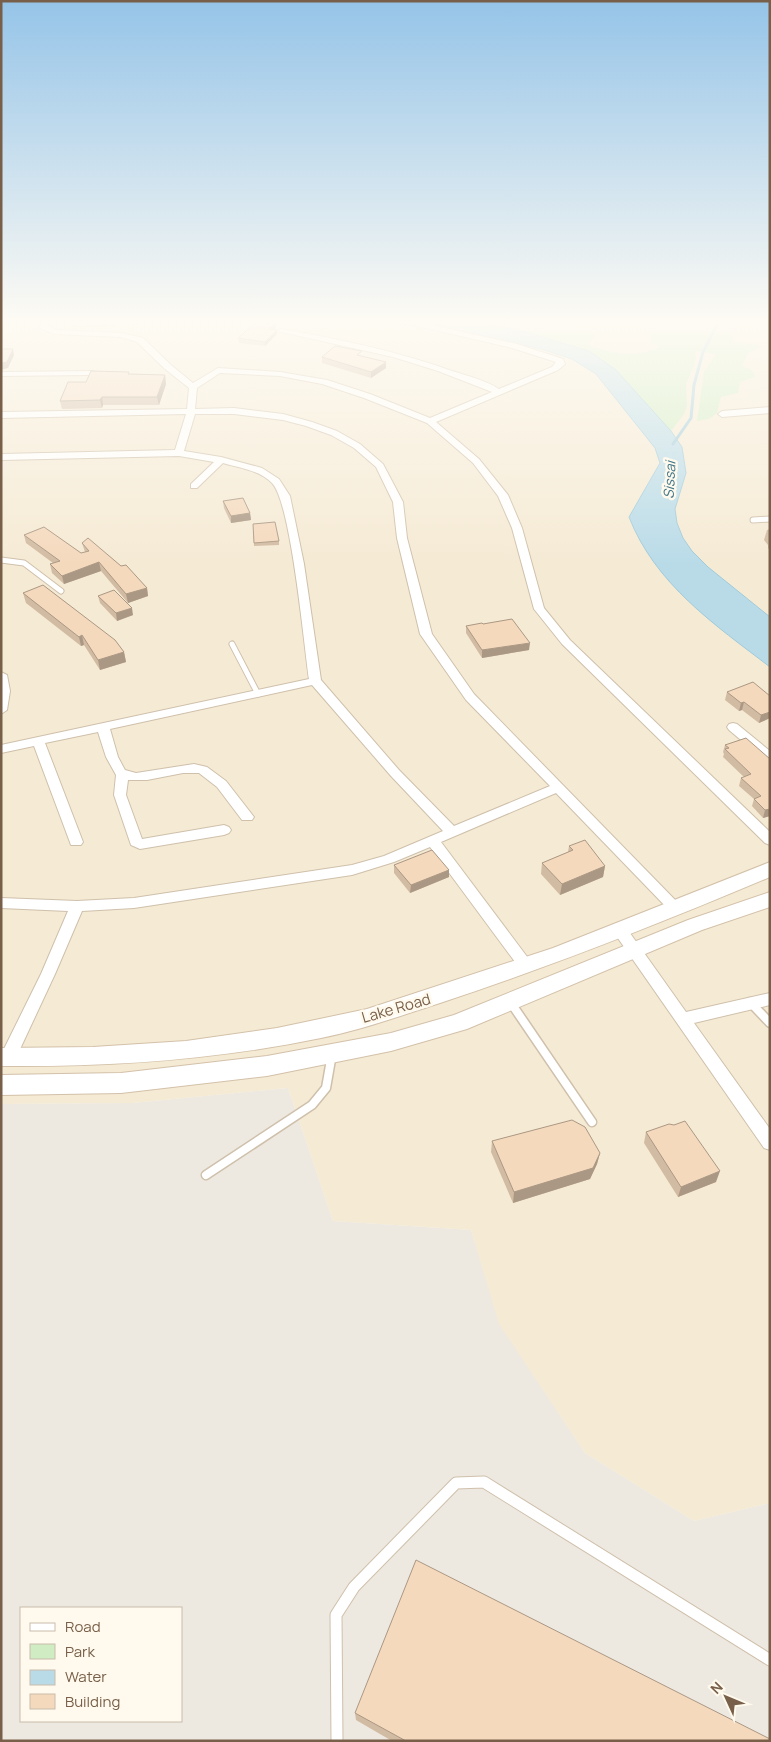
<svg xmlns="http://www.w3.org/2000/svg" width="771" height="1742" font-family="Manrope,sans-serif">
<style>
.residential{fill:#f5ead4}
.industrial{fill:#ede8e0;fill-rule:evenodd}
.green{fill:#cfecc3}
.water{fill:#b9dbe8;stroke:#9fcada}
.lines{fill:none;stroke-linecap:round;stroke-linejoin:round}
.stream{stroke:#9fcada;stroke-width:3}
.service-far2-casing{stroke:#cfc0ab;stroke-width:7}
.service-far1-casing{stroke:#cfc0ab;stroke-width:11}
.service-casing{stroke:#cfc0ab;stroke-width:13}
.minor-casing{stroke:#cfc0ab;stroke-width:2}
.secondary-casing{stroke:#d3c1a9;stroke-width:2}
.service-far2{stroke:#fff;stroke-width:5}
.service-far1{stroke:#fff;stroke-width:8}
.service{stroke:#fff;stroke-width:11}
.minor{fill:#fff;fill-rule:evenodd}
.secondary{fill:#fff;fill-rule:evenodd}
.wall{fill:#d2bba3}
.shaded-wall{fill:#ab9884}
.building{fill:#f4d9bd;stroke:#ab9884}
.labels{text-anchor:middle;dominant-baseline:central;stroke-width:5;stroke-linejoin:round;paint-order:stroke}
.far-water-label{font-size:14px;font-style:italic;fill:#42778b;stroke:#fffaed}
.street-label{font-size:15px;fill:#785f49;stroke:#fffaed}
</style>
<rect width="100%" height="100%" fill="#fdf7e6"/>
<path class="residential" d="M1,321H770V1503L694,1521L585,1453L498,1324L471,1230L333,1221L288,1088L133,1103L1,1104Z"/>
<path class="industrial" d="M288,1088L333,1221L471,1230L499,1324L585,1453L694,1521L770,1503V1741H1V1104L133,1103ZM21,1608H181V1721H21Z"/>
<path class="green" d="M471,321H560L573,328L592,331L597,335L589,343L590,346C613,354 638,358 660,347L651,342L648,321H732L730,322L734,342L763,346L748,353L742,366L752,370L755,377L740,382L738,393L721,397L717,413L709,419L697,421L704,372L716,354L696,351L695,364L686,384L687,406L684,414L671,431L616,370L569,344L529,333Z"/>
<path class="water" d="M412,321H471L529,333L589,351L616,370L671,431L682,447L686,473L675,509L677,523L683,538L692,551L708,567L770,617V667C715,625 655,584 629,517L660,463L655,448L596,374L572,359L541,349Z"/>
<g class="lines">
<path class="stream" d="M673,444L691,418L694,385L703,352L719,321"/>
<g class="service-far2-casing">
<path id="service-far2" d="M753,520L770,519
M1,560L24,563L61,591
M232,644L258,694"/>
</g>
<g class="service-far1-casing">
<path id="service-far1" d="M750,1002L770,1023
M511,1003L592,1122
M206,1175L312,1105L326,1088L332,1054"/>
</g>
<g class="service-casing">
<path id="service" d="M337,1741L336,1615L354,1587L456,1483L484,1482L770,1660"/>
</g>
<g class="minor-casing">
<path id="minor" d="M42,321H48L47,325L56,330L121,333L143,338L171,365L193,383L218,368L280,372L327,380L370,394L430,418L492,392L438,371L393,357L277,331L281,329C339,339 397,351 452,371C468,376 485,380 499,389L552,367L556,362L512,348L405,323L402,321H413L517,344L563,359L565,364L558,370L436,422L479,459L508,495L522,528L544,608L570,640L770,832V845L765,843L562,644L534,609L512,528L498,496L473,463L427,423L364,398L322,384L280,376L220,373L197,388L195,409L234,408L283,414L312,422L337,431L360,444L383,464L403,502L407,538L432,634L474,694L683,908L681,912L676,913L671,912L556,793L441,842L531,962L533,966L531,970L526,972L521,970L430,847L394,862L352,875L134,908L82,911L55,974L14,1062L8,1063L2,1062L1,1055L41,974L68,911L1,908V898L77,901L134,898L352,865L384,856L443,831L391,776L312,685L110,729L118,757L125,770L136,773L194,764L207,767L226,781L254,817L252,820H242L217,787L199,773H183L147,780H128L126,795L142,839L224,825L229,827L231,830L229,833L224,835L140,849L131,845L114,795L116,775L106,757L98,732L45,743L83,842L81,845H71L34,746L1,753V745L309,679C304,645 291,502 272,483C260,470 239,468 223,463L197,488H191V484L214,462L179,456L1,460V454L175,450L186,414L1,418V412L187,409L189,388L165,369L137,342L121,337L54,334L40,328ZM195,414H234L283,420L306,426L331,435L354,448L376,467L393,502L397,538L420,634L466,700L550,786L454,826L399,770L321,680L304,564L290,496L279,479L262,468L221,457L184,451Z
M101,321H143L139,323L76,326L72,324L76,322Z
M94,371L95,373L91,375L1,376V372Z
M770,407V413L722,417L718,414L722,411Z
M1,672L7,675L10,691L7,710L1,714Z
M733,723L737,724L770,751V762L766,761L729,730L727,727L729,724Z
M620,925L625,926L686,1012L770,993V1005L694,1023L770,1129V1150L764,1148L615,934L613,930L615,926Z"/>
</g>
<g class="secondary-casing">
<path id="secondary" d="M770,862V877C661,923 552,966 440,1003C400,1016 361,1030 321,1038C215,1060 109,1067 1,1066V1048L93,1047L186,1041L277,1028L367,1009L553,948Z
M770,892V907L702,930L467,1029L391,1051L267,1076L121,1093L1,1095V1075L121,1073L267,1056L391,1033L454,1015L688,920Z"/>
</g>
<use href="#service-far2" class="service-far2"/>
<use href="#service-far1" class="service-far1"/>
<use href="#service" class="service"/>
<use href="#minor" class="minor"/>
<use href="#secondary" class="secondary"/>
</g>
<path class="wall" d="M276,328L274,329L277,334L265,346L239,343L238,338Z
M322,357L386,368L371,378L322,363Z
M129,374L165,375L166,384L159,405H103L102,408L62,409L60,401L86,382Z
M223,501L250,513L251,520L231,523L224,508Z
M253,524L279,541V545L254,546Z
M770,529V550L768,548V545L764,540L767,530Z
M24,535L81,553L85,552L82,543L121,566L147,588L148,596L128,603L101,571L64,584L52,573L50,564L53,563L26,543Z
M23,593L124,652L126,662L100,670L84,645L81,646L26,603Z
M98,596L133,615L117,621L100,603Z
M466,626L529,650L482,658L466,633Z
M727,692L770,696V718L759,723L742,710L739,711L725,700Z
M746,738L770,816L763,818L752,806L754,799L739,786L741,778L744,777L723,757L724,754L723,752L725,745Z
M569,846L605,866L603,877L560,895L541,874L542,863L568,852Z
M394,865L449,870V877L410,893L394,873Z
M646,1132L716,1182L678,1197L644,1143Z
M492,1141L600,1153L597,1164L590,1179L513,1203L491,1152Z
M355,1713L770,1741H392L356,1720Z"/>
<path class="shaded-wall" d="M276,323V328L269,333V329Z
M277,330V334L265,346V342Z
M13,349L14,355L8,368L1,370V363Z
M386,362V368L371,378V372Z
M165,375L166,384L159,405L157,397Z
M102,397L103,405L102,408L100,400Z
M250,513L251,520L231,523V516Z
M99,562L101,571L64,584L62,576Z
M147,588L148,596L128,603L126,594Z
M132,608L133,615L117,621L116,613Z
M82,635L84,645L81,646L79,637Z
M530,643L529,650L482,658V650Z
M124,652L126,662L100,670L98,660Z
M744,702L742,710L739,711L741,703Z
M770,712V718L759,723L761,715Z
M770,809V816L763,818L765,810Z
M605,866L603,877L560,895L562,884Z
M449,870V877L410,893L411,885Z
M600,1153L597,1164L590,1179L513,1203L514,1192Z
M720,1171L716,1182L678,1197L681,1187Z"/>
<path class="building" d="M258,321L276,323L269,329L277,330L265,342L238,338Z
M335,346L362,351L357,355L386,362L371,372L322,357Z
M1,349H13L7,362L1,363Z
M91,371L129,372L128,374L165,375L157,397H102L100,400L60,401L68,382H86Z
M243,498L250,513L231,516L223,501Z
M275,522L279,541L254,543L253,524Z
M44,527L81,553L89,551L82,543L88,538L121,566L126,565L147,588L126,594L99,562L62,576L50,564L60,561L24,535Z
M43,585L115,640L124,652L98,660L82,635L79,637L23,593Z
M114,590L132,608L116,613L98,596Z
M512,619L530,643L482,650L466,626L482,623L483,624Z
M753,682L770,696V712L761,715L744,702L741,703L727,692Z
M746,738L770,759V809L765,810L754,799L761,796L741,778L751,774L725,749L729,748L725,745Z
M585,840L605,866L562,884L542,863L573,850L569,846Z
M432,850L449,870L411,885L394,865Z
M572,1120L585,1127L600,1153L593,1168L514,1192L492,1141Z
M685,1121L720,1171L681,1187L646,1132L669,1124L674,1125Z
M416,1560L770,1739V1741H406L355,1713Z"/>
<linearGradient id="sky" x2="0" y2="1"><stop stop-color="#95c4e8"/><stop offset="0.57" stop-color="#fefbf4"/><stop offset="1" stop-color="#fefbf4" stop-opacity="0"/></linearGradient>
<rect width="771" height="564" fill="url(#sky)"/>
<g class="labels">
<g class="far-water-label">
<text transform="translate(669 480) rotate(-87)">Sissai</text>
</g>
<g class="street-label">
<text transform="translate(396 1008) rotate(-16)">Lake Road</text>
</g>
</g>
<rect width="771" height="1742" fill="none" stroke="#785f49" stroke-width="5"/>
<rect x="20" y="1607" width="162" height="115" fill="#fffaed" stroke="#c9bcab"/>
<rect x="30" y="1623" width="25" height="8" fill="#ffffff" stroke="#c9bcab"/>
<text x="65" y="1632" font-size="15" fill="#785f49">Road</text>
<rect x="30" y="1644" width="25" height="15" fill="#cfecc3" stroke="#c9bcab"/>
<text x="65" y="1657" font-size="15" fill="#785f49">Park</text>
<rect x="30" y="1670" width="25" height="15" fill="#b9dbe8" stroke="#c9bcab"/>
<text x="65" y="1682" font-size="15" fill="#785f49">Water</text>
<rect x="30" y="1694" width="25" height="15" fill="#f4d9bd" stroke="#c9bcab"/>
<text x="65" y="1707" font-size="15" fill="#785f49">Building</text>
<g transform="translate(726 1697) rotate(314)" stroke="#fffaed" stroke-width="4" paint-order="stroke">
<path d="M0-4L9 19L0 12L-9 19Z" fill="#785f49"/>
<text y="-8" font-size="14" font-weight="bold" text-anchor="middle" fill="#785f49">N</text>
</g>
</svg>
